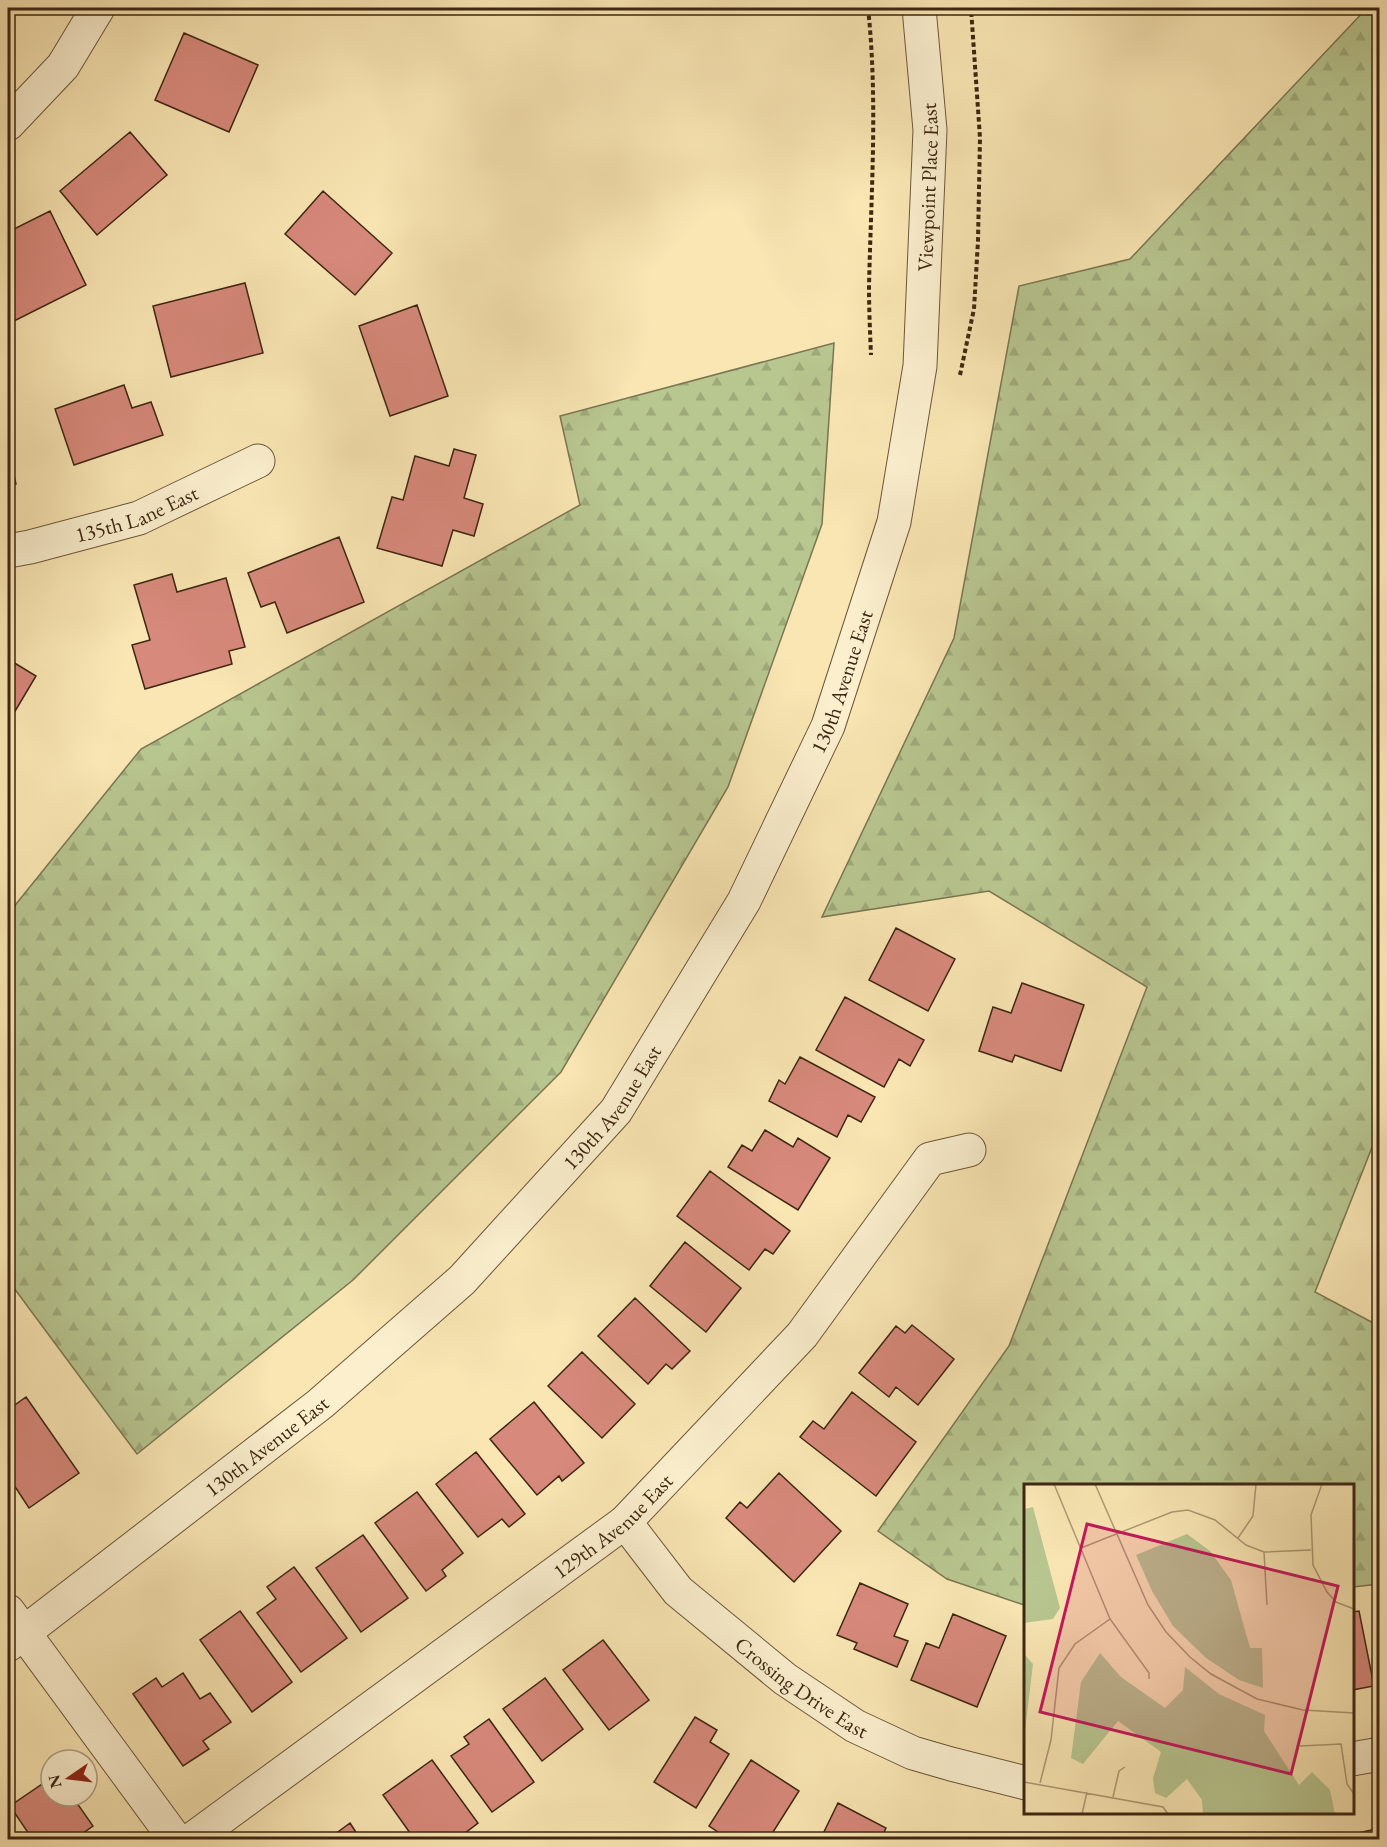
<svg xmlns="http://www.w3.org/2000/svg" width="1387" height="1847" font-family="'EB Garamond',serif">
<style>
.forest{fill:url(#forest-firs);stroke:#7a7651;stroke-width:1.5}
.building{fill:#d7897b;stroke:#3d2612;stroke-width:1.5}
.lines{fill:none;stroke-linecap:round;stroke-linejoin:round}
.minor-casing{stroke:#6c563a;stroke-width:35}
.path{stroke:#3d2612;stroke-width:4;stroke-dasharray:4.5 3;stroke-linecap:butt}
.minor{stroke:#fbefce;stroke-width:33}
.labels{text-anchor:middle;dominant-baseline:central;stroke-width:4.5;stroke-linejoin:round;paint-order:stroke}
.street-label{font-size:21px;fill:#3d2612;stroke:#fbefce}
.inset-road{fill:none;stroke:#ae9973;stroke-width:1.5}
.view{fill:#c2185b;fill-opacity:0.15;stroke:#c2185b;stroke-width:3}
.inset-edge{fill:none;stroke:#3d2612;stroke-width:3}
</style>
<defs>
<pattern id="forest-firs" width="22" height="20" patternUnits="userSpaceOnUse" patternTransform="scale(1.5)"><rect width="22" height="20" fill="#b8c690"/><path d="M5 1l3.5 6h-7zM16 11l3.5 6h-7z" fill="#9faa7b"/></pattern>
</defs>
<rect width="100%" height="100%" fill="#f9e6b3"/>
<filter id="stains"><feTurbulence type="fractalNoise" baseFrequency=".00333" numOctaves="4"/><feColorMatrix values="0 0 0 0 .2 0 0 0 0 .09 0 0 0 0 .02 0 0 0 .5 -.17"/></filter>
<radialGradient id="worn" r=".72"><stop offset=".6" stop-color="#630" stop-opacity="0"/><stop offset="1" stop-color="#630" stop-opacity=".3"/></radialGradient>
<path class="forest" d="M1367,8H1380V1127L1315,1292L1379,1326V1584L1353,1587L1352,1486H1026L1025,1605H1024L947,1579L878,1531L1009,1346L1147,987L989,891L822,917L954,638L1019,286L1130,259Z
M834,343L822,524L728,787L561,1072L353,1280L137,1454L8,1280V914L141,749L580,505L560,416Z"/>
<path class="building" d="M229,8H271L270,13Z
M184,33L258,65L229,132L155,100Z
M130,132L167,175L97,235L60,191Z
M323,191L392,253L355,295L285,234Z
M50,211L86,285L8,324V232Z
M245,283L263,353L171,377L153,306Z
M417,305L448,396L390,416L359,326Z
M124,385L132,408L151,402L163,435L74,465L55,409Z
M8,449L16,484L8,486Z
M454,449L476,455L464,498L483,504L474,536L453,530L442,566L377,548L392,497L403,500L415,456L449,466Z
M339,537L364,602L287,633L275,602L261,607L248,573Z
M172,574L177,592L226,578L245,647L229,651L232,664L145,689L132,645L150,640L134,585Z
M8,659L36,676L8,723Z
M896,928L955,959L928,1011L869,980Z
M1022,983L1084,1005L1061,1071L1015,1055L1012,1062L979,1051L993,1007L1011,1013Z
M845,997L924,1040L910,1066L899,1059L884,1087L816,1050Z
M800,1057L875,1097L861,1122L848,1115L837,1137L769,1101L779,1080L785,1084Z
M765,1130L793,1147L798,1138L830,1158L798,1210L728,1167L742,1145L752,1151Z
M710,1171L790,1231L773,1254L765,1249L749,1270L677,1216Z
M685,1242L741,1288L706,1332L650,1286Z
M635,1298L690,1351L672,1369L666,1364L648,1384L598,1336Z
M912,1325L954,1359L918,1405L896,1387L889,1397L859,1373L896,1326L905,1333Z
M582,1352L635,1404L602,1438L548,1386Z
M852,1392L916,1442L876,1496L800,1437L813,1421L824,1429Z
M26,1397L79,1473L29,1508L8,1476V1410Z
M534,1402L584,1463L562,1481L559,1476L537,1495L490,1439Z
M476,1452L525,1514L509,1527L502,1519L478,1537L436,1484Z
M779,1473L841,1531L794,1582L726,1518L740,1502L747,1508Z
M417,1492L463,1553L442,1570L446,1576L426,1591L375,1523Z
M363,1535L408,1598L361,1632L316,1568Z
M294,1567L347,1638L301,1672L257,1613L276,1599L267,1587Z
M860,1583L908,1604L894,1636L908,1641L897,1667L854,1649L857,1643L837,1635Z
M240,1611L292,1682L252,1712L200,1640Z
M1359,1611L1374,1686L1352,1690V1612Z
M953,1614L1006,1636L977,1707L911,1680L926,1643L939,1648Z
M603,1640L649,1700L609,1730L563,1670Z
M183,1673L200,1699L210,1693L231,1722L203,1741L209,1749L183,1766L133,1694L156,1678L162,1687Z
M545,1678L583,1729L542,1761L503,1709Z
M695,1717L717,1730L710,1742L729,1754L696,1808L654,1782Z
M489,1719L534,1782L492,1812L451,1756L469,1744L464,1737Z
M432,1760L478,1823L456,1840H415L383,1795Z
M751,1760L799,1791L768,1840H730L709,1826Z
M51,1778V1796H72L93,1826L73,1840H33L10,1806Z
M838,1803L886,1828L880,1840H820Z
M350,1823L361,1840H327Z
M1380,1828V1840H1345V1836Z
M913,1833L942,1840H912Z"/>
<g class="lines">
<g class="minor-casing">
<g id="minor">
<path d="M8,124L63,66L98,8"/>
<path id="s1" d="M8,551L30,547L139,518L258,461"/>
<path id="s2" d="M625,1522L678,1591L785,1679L855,1726L913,1753L951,1764L1026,1783"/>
<path d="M8,1611L176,1840"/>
<path id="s3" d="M8,1645L320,1404L462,1280L616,1111L744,901L828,726L894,522L920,366L930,130L919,8"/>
<path d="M1352,1759L1380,1754"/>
<path id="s4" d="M191,1840L625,1522L802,1335L930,1159L969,1150"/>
</g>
</g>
<path class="path" d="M868,8C878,100 871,194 869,287C869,309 870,332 871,355
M960,375L974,309L978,241L980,138L971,8"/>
<use href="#minor" class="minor"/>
</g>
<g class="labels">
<g class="street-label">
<text stroke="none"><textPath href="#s3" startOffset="1803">Viewpoint Place East</textPath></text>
<text stroke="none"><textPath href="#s1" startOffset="134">135th Lane East</textPath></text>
<text stroke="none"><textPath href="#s3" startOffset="1298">130th Avenue East</textPath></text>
<text stroke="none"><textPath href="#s3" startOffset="812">130th Avenue East</textPath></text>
<text stroke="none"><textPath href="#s3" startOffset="326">130th Avenue East</textPath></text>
<text stroke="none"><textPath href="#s4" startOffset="526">129th Avenue East</textPath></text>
<text stroke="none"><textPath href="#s2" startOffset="244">Crossing Drive East</textPath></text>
</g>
</g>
<g transform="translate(1024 1484)">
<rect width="330" height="330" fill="#f9e6b3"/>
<path d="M9,23L36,124L29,135L0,139V25ZM163,50L186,67L207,96L226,164H238L239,204L215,196L182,174L149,142L128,107L112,71ZM76,169L97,193L141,224L159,206L161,183L195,210L241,231L240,247L275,301L288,288L306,306L311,330H179L178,316L163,295L142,314L131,309L129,294L137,268L94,237L59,280L47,274L57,198ZM0,170L9,180L0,255Z" fill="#b8c690"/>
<path class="inset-road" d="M30,0L86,135L125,189V195M71,0L124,121L142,148L166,173L187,190L233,215L279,226L330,229M298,0L287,31L289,81L303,108L312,118L330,125M214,54L229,32L232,0M57,64L148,28L164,26L191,36L222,61L240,68L287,66M240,68L243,121M276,262L317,260L323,300L330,310M0,298L139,323L144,330M16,299L27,256L35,184L51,160L86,135M89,313L95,287L101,283M58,330L63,308"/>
<path class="view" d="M63,40L314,102L267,290L16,228Z"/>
<rect width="330" height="330" class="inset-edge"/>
</g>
<rect width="1387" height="1847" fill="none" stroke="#f9e6b3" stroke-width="30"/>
<rect x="9" y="9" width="1369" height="1829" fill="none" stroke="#3d2612" stroke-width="3"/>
<rect x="15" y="15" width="1357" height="1817" fill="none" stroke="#3d2612" stroke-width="1.5"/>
<g transform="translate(69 1778) rotate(256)"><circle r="28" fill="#fbefce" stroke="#af9f83" stroke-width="1.5"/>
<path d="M0-4.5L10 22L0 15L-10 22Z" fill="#8f2418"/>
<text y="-9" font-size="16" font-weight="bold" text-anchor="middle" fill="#3d2612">N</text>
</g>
<rect width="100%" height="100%" filter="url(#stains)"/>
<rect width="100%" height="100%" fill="url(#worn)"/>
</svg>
